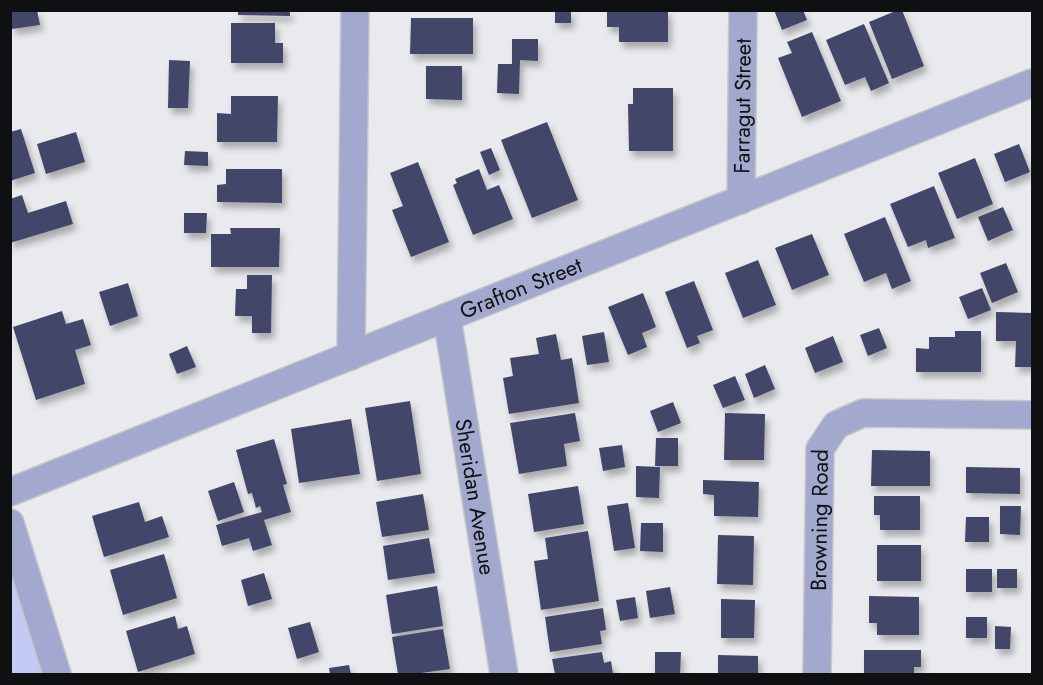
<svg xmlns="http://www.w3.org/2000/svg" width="1043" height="685" font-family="Jost,sans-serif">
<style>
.green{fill:#c3caf3}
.building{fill:#42466b;filter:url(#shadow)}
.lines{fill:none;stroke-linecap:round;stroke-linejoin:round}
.minor-casing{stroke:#c6c7ca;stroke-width:30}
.minor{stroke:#a2a8ce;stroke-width:27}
.labels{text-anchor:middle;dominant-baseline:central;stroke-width:6;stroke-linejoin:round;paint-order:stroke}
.street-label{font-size:22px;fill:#0f1011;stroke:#f7f7fb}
</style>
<defs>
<filter id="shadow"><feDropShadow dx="3.5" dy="6" stdDeviation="3" flood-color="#0004"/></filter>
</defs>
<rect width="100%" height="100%" fill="#e9eaed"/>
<path class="green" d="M11,523L57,674H11Z"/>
<path class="building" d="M10,10H37L40,25L12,29Z
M238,10H290V16L238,15Z
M555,10H571V23H555Z
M607,10H668V42H619V27H607Z
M774,10H803L807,20L782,30Z
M898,10H902L924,66L892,79L869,22Z
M411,18H473V54H410Z
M231,23H275V43H283V63H231Z
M864,24L889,83L871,91L865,77L845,85L826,40Z
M812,32L841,101L802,117L778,58L792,53L787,42Z
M512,39H538V61L520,60L519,94L497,93L498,64H512Z
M169,60L190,61L188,108H168Z
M426,66H462V100L426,99Z
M633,88H673V151H629L628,104H633Z
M231,96H278L277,142H217V113L231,114Z
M547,122L578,200L532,218L501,140Z
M21,129L35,173L10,181V132Z
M76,132L85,162L46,174L37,144Z
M1019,144L1030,172L1005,182L994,154Z
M491,148L500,170L489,175L480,152Z
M185,151L208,152V166L184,165Z
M975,158L993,204L957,219L938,173Z
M418,162L449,242L411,257L392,210L403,206L390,173Z
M226,169H282V203L217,202V185L226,184Z
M479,169L487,190L499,185L513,219L473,235L453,185L457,183L455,179Z
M934,186L955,238L928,248L926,240L908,247L890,204Z
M22,195L28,213L66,201L73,224L10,243V199Z
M1003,207L1013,230L988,241L978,217Z
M184,213H207L206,233H184Z
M885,217L911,281L892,289L886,273L864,282L844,234Z
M230,228H280L279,267H211V234H231Z
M812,234L829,275L792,290L775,248Z
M758,260L776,305L743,318L725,273Z
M1006,263L1018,292L992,303L980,273Z
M247,275H272L271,333H252V316H235L236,289H247Z
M694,281L713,330L697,336L700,343L687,348L665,292Z
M128,283L138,316L110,326L99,292Z
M982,288L991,310L968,319L959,297Z
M643,293L656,327L642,333L647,347L628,355L608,307Z
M62,311L66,324L83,319L91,345L75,350L85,384L36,400L13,327Z
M996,312L1032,313V367H1015L1016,341H996Z
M879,328L887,348L868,356L860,335Z
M955,331H981V372H916V348L929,349V337H955Z
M604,332L609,362L587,365L582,336Z
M556,334L561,360L572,358L579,403L509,414L503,378L513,376L510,358L539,354L536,338Z
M833,336L843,362L815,373L805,348Z
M187,346L196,367L177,374L169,354Z
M765,365L775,389L754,398L745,374Z
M735,376L745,400L723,408L713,385Z
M410,401L421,474L377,481L365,408Z
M673,402L681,423L658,432L650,411Z
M575,413L580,441L564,444L567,466L519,474L510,423Z
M725,413L765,414L764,460H724Z
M351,419L360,474L299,483L291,429Z
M656,438H678V466H655Z
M274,439L287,484L283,485L291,512L264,520L272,545L253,551L249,538L222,546L216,525L262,512L260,506L256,508L252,493L248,494L236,450Z
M622,445L625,467L603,471L599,448Z
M872,450L930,451V486H871Z
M636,466L660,467L659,498L636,497Z
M966,467L1020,468V494L966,493Z
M703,480L759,482L758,517L714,516V495L703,494Z
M234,482L244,512L218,521L208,491Z
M578,486L584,524L534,532L528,494Z
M423,494L429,530L382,537L376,502Z
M874,496H920V530H880V515H874Z
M139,502L145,522L162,516L169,537L104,557L92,516Z
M628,503L635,548L614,551L607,506Z
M1000,506H1021L1020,535L1000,534Z
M966,517H989V542H965Z
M641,523H663V552L640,551Z
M588,531L599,601L541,610L534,561L548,559L545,538Z
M718,535L754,536L753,585L717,584Z
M429,538L435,573L388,580L383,546Z
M877,545H921V581H877Z
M164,554L177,598L123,615L110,570Z
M966,569H992V592H966Z
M997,569H1017V588H997Z
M264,573L272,599L248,606L241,580Z
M437,586L443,626L392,634L386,595Z
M670,587L675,614L650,618L646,591Z
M869,596L919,597V635H877V623H869Z
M635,597L638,618L620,621L616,600Z
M721,599L755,600L754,638H721Z
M603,608L606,630L600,631L602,644L550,652L545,617Z
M175,616L178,629L187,626L195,654L138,672L126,631Z
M966,617H987V638H966Z
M310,622L319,652L297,659L288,628Z
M995,626L1011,627L1010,649H995Z
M443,629L450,669L414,674H398L392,637Z
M864,650H921V667H914V674H864Z
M602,652L604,663L611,661L613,674H555L552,659Z
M655,652H681L680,674H655Z
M718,655L758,656V674H718Z
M349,665L351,674H330L329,668Z"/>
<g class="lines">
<g class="minor-casing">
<g id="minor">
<path id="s1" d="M741,200L743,10"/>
<path id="s2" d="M447,317L504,674"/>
<path d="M351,356L355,10"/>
<path id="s3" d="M10,492L1032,83"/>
<path d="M10,523L57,674"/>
<path id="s4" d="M817,674L820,449L836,425L863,413L1032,415"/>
</g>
</g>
<use href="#minor" class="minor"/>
</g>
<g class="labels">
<g class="street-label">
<text stroke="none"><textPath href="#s1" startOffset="94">Farragut Street</textPath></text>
<text stroke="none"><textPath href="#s3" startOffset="550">Grafton Street</textPath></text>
<text stroke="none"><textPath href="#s2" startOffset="182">Sheridan Avenue</textPath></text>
<text stroke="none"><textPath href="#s4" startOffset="154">Browning Road</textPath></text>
</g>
</g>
<rect width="1043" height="685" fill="none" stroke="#0f1011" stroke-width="24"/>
</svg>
